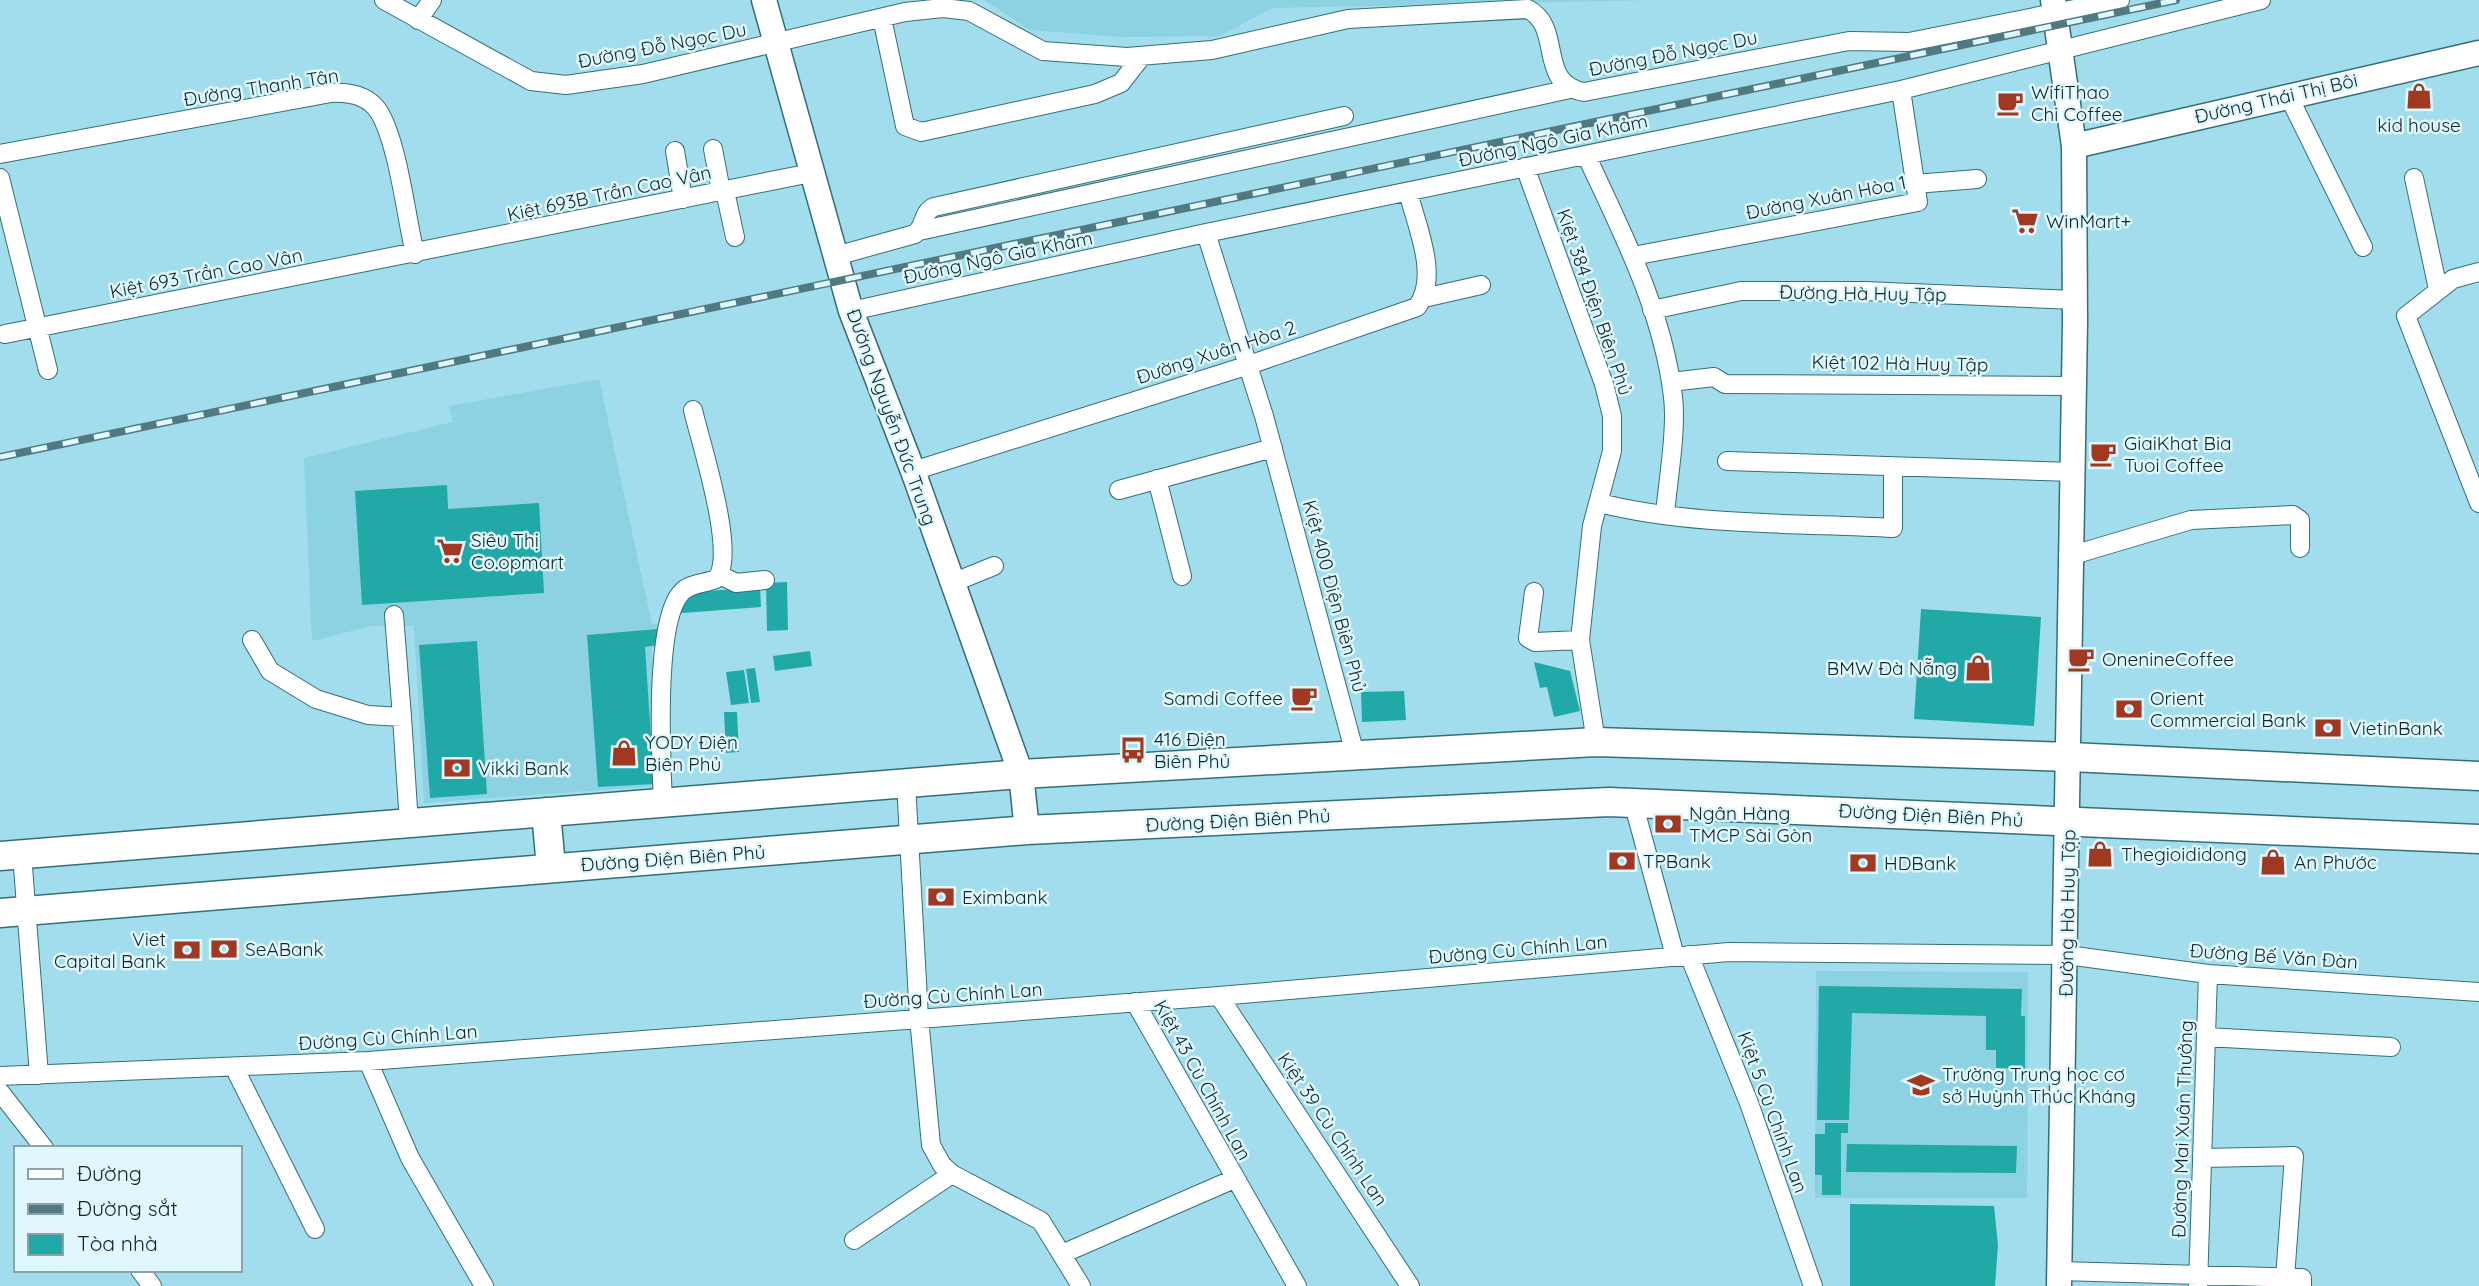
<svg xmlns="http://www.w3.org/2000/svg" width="2479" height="1286" font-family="Quicksand,sans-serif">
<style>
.built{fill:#8cd2e2}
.building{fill:#21a9a8}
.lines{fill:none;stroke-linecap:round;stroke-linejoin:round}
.street-casing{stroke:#346e7b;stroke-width:20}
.secondary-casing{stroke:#346e7b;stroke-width:27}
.primary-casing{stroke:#346e7b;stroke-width:31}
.street{stroke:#fff;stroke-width:18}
.secondary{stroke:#fff;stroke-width:24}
.primary{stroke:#fff;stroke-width:28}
.rail-casing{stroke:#507982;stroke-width:8}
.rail{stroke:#e0f8fd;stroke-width:5;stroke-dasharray:16;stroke-linecap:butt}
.labels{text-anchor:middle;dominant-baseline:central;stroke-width:5;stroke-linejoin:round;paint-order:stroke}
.street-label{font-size:19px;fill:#0e272c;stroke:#e0f8fd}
.poi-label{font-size:19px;fill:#0e272c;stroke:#e0f8fd;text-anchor:start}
</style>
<rect width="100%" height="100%" fill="#a1ddec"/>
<path class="built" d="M984,0H1651L1272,8L1220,36L1122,37L1030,30Z
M599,379L652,624H660L662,647L652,648L657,786L424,803L414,626H371L312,641L304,458L453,422L449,406Z
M1816,971L2028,972L2027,1198H1815Z"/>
<path class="building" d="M447,485L448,509L539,503L544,593L362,605L355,491Z
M787,582L788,630L767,631L766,583Z
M760,587L761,607L670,614L669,594Z
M1921,609L2041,617L2034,726L1914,719Z
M658,629V645L645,647L654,784L598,787L587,635Z
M477,641L487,794L430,798L419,645Z
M810,651L812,666L775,671L773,656Z
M1534,662L1570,671L1580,711L1554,717L1547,687L1540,688Z
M755,668L760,702L751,703L746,669Z
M744,670L749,703L731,705L726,672Z
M1404,691L1406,720L1362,722L1361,692Z
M724,712H737L739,752L726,753Z
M1819,986L2022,989L2021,1016H2025V1069L1996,1068V1050H1986V1016L1852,1013L1849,1120H1817Z
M1825,1123H1848V1133H1841V1195H1822V1175H1815V1134H1825Z
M1847,1144L2017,1146L2016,1173L1846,1172Z
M1850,1204L1994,1206L1998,1245L1995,1286H1850Z"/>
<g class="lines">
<g class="street-casing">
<path id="street" d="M384,0L531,81L566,85L643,74L905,12L943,8L969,11L1043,51L1127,57L1212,50L1348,19L1528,9C1564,28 1536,83 1584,92L1849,41L1909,42L2120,0
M882,18L905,126L921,132L1095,94L1121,83L1142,56
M418,20L432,0
M2288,95L2363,247
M713,149L721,191
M675,151L683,199
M0,154L331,93C349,92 368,95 379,112C398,143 406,216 415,254
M1586,155C1622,232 1663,311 1673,397C1677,429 1668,480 1665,514
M1525,167L1604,384L1612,416V451L1592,526L1580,640L1596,742
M0,178L48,370
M2414,178L2438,289
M1915,184L1977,179
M725,191L735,237
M919,231L1570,89
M1206,233L1264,416L1355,754
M836,256L915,234C926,226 921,213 934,207L1344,116
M1633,256L1918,202L1901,90
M2479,272L2453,279L2406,316L2479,503
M1424,298L1481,285
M1652,310L1741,291H1865L2075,300
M851,311L1206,233L1901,90L2261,0
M5,334L811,173
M1671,382L1714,377L1725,384L2074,386
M1727,461L2074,472
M913,471L1249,365L1417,307C1440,277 1416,224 1408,192
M1157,479L1182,576
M1119,490L1273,448
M1600,503C1689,526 1801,523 1893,528V468
M2073,555L2191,520L2293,515L2300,520V548
M720,575L736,583L765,580
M952,583L994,566
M1534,592L1528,638L1535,642L1580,640
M394,615L402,717
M252,640L270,671L316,699L368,715L402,717L409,824
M906,783L919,1018L931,1145L942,1165L952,1174L1041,1221L1081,1286
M663,802C661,760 654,623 681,593C689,583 704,584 716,579C738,557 700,441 693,410
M1633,802L1675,956
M22,854L39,1075
M1689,955L1749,1103L1813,1286
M1219,996L1410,1286
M1135,1002L1297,1286
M2206,1037L2391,1047
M368,1061L410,1158L484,1286
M234,1067L315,1229
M0,1076L368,1061L1219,996L1729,952L2067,955L2208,974L2479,992
M0,1092L44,1148
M2202,1158L2294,1156L2285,1278
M854,1240L952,1174
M1062,1254L1234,1179
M140,1270L152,1286
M2060,1271L2302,1278V1286
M2198,1286L2208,974"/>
</g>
<g class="secondary-casing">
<path id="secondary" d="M764,0L851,311L913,471L1021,774L1027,830
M2053,0L2074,146L2075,322L2059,1286
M2074,146L2479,53"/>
</g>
<g class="primary-casing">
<path id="primary" d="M546,812L551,867
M0,856L1021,774L1596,742L2070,757L2479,776
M0,913L1027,830L1609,802L2479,839"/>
</g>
<use href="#street" class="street"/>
<use href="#secondary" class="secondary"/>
<use href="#primary" class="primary"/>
<g class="rail-casing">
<path id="rail" d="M0,457L2176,0"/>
</g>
<use href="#rail" class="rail"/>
</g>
<defs>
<g id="shop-bare" transform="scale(2.1)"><path d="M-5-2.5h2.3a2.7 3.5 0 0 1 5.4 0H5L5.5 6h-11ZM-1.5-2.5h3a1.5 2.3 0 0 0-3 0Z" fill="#a13821" stroke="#e0f8fd" stroke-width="2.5" paint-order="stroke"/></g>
<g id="cafe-bare" transform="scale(2.1)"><path d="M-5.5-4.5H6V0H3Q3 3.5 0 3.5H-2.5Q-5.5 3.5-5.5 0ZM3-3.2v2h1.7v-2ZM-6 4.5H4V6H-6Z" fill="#a13821" stroke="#e0f8fd" stroke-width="2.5" paint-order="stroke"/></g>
<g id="supermarket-bare" transform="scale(2.1)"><path d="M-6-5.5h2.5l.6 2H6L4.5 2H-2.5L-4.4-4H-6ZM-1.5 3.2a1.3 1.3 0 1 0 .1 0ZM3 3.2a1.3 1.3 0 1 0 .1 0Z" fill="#a13821" stroke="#e0f8fd" stroke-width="2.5" paint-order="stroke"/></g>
<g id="bank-bare" transform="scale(2.1)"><path d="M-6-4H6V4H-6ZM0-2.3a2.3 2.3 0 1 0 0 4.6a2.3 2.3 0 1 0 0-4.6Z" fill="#a13821" stroke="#e0f8fd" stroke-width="2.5" paint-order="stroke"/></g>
<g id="bus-bare" transform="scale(2.1)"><path d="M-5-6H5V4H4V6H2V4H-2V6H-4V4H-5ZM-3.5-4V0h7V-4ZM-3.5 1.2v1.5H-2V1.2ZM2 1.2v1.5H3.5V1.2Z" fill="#a13821" stroke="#e0f8fd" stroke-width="2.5" paint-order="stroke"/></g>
<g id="school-bare" transform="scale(2.1)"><path d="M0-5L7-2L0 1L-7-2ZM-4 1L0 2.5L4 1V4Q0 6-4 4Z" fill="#a13821" stroke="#e0f8fd" stroke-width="2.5" paint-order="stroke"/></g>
</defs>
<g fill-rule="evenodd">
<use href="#shop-bare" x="2419" y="96"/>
<use href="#cafe-bare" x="2010" y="103"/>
<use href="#supermarket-bare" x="2025" y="221"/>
<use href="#cafe-bare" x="2103" y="454"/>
<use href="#supermarket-bare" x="450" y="551"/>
<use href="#cafe-bare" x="2081" y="659"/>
<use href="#shop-bare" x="1978" y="668"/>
<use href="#cafe-bare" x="1304" y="698"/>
<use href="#bank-bare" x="2129" y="709"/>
<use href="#bank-bare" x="2328" y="728"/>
<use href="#bus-bare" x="1133" y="750"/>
<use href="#shop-bare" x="624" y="753"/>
<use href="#bank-bare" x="457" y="768"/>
<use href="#bank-bare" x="1668" y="824"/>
<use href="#shop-bare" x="2100" y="854"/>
<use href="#bank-bare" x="1622" y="861"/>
<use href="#shop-bare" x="2273" y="862"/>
<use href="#bank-bare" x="1863" y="863"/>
<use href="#bank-bare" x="941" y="897"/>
<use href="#bank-bare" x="224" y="949"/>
<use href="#bank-bare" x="187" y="950"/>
<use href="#school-bare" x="1921" y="1085"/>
</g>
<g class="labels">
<g class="street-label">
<text transform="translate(662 45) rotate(-11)">Đường Đỗ Ngọc Du</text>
<text transform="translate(1673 53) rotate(-11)">Đường Đỗ Ngọc Du</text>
<text transform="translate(261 87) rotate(-9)">Đường Thanh Tân</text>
<text transform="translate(2276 98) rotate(-13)">Đường Thái Thị Bôi</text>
<text transform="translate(1553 140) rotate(-12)">Đường Ngô Gia Khảm</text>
<text transform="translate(609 193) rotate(-12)">Kiệt 693B Trần Cao Vân</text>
<text transform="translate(1826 197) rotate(-11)">Đường Xuân Hòa 1</text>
<text transform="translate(998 257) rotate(-12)">Đường Ngô Gia Khảm</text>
<text transform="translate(206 273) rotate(-11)">Kiệt 693 Trần Cao Vân</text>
<text transform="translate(1863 293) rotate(1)">Đường Hà Huy Tập</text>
<text transform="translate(1595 302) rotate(71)">Kiệt 384 Điện Biên Phủ</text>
<text transform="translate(1216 352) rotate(-18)">Đường Xuân Hòa 2</text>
<text transform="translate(1900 363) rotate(1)">Kiệt 102 Hà Huy Tập</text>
<text transform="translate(892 417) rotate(70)">Đường Nguyễn Đức Trung</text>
<text transform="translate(1335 596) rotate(75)">Kiệt 400 Điện Biên Phủ</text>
<text transform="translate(1931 815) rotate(3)">Đường Điện Biên Phủ</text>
<text transform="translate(1238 820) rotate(-3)">Đường Điện Biên Phủ</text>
<text transform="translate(673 858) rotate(-4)">Đường Điện Biên Phủ</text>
<text transform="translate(2067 913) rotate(-89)">Đường Hà Huy Tập</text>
<text transform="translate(1518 949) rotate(-5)">Đường Cù Chính Lan</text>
<text transform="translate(2274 956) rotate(4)">Đường Bế Văn Đàn</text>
<text transform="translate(953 995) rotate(-4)">Đường Cù Chính Lan</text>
<text transform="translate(388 1037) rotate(-4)">Đường Cù Chính Lan</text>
<text transform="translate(1203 1080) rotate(61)">Kiệt 43 Cù Chính Lan</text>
<text transform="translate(1773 1112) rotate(70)">Kiệt 5 Cù Chính Lan</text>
<text transform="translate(1333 1129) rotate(56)">Kiệt 39 Cù Chính Lan</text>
<text transform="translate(2182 1129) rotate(-88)">Đường Mai Xuân Thưởng</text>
</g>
<g class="poi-label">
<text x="2031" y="92">WifiThao<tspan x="2031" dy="22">Chi Coffee</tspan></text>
<text x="2419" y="125" text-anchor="middle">kid house</text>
<text x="2046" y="221">WinMart+</text>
<text x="2124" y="443">GiaiKhat Bia<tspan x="2124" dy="22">Tuoi Coffee</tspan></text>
<text x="471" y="540">Siêu Thị<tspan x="471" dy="22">Co.opmart</tspan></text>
<text x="2102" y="659">OnenineCoffee</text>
<text x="1957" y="668" text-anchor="end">BMW Đà Nẵng</text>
<text x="1283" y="698" text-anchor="end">Samdi Coffee</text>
<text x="2150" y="698">Orient<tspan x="2150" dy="22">Commercial Bank</tspan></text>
<text x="2349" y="728">VietinBank</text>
<text x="1154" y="739">416 Điện<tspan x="1154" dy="22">Biên Phủ</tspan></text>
<text x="645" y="742">YODY Điện<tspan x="645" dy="22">Biên Phủ</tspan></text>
<text x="478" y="768">Vikki Bank</text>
<text x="1689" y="813">Ngân Hàng<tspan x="1689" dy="22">TMCP Sài Gòn</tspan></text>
<text x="2121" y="854">Thegioididong</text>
<text x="1643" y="861">TPBank</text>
<text x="2294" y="862">An Phước</text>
<text x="1884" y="863">HDBank</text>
<text x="962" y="897">Eximbank</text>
<text x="166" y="939" text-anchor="end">Viet<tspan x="166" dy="22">Capital Bank</tspan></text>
<text x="245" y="949">SeABank</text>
<text x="1942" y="1074">Trường Trung học cơ<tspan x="1942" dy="22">sở Huỳnh Thúc Kháng</tspan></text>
</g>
</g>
<rect x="14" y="1146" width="228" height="126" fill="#e0f8fd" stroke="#8ca4a9" stroke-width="2"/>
<rect x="28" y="1169" width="35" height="10" fill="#ffffff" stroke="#8ca4a9" stroke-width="2"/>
<text x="77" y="1181" font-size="21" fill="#0e272c">Đường</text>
<rect x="28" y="1204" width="35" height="10" fill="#507982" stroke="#8ca4a9" stroke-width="2"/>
<text x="77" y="1216" font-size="21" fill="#0e272c">Đường sắt</text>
<rect x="28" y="1234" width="35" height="21" fill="#21a9a8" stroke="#8ca4a9" stroke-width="2"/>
<text x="77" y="1251" font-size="21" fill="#0e272c">Tòa nhà</text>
</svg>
